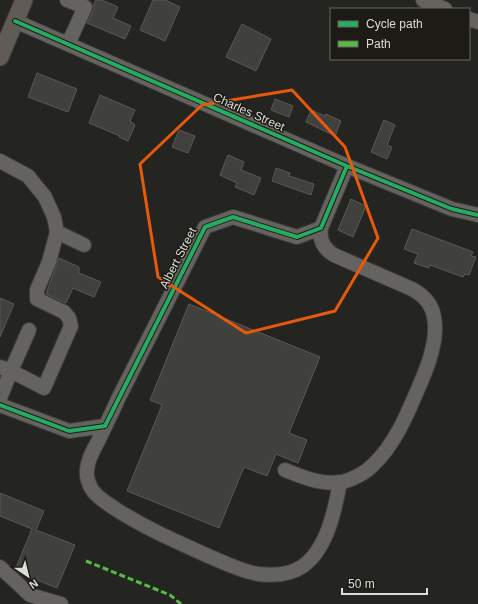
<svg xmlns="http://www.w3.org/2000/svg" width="478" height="604" font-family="Helvetica,sans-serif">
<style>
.building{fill:#40403c;stroke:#5a5956}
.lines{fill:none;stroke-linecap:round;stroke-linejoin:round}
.minor-casing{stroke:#3f3e3b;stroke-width:16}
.major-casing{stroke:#3f3e3b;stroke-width:19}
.minor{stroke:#646360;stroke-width:14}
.major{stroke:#615b57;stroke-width:17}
.quiet{stroke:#58b947;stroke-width:3;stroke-dasharray:6 3;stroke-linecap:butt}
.cycleway-casing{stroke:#1d1b15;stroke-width:6}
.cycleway{stroke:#26ab63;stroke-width:4}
.marked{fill:none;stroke:#e8590c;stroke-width:3;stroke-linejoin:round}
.labels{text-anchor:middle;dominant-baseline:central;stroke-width:3;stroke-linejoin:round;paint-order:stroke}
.street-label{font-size:12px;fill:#dddcd8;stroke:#1d1b15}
</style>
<rect width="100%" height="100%" fill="#242420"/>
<path class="building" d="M96,0H102L118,7L113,18L131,26L125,39L87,23L93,11V6Z
M153,0H165L180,7L165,41L140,30Z
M242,24L271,39L256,71L226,57Z
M37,73L77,89L68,112L28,97Z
M100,95L135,110L130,121L135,125L128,141L119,137L120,136L89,123Z
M275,99L293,106L289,117L271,110Z
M311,110L325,116L326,114L341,121L335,136L306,122Z
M384,120L395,125L387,145L392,147L387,159L371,152Z
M179,130L195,136L188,153L172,147Z
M228,155L244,162L241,170L261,178L254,195L235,187L237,183L220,175Z
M276,168L290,173L289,176L314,184L311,195L272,181Z
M351,199L366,206L353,237L338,230Z
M412,229L473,252L471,256L476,257L469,275L465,274L463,277L430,265L429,268L414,263L418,254L404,249Z
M59,258L79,267V273L101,282L94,297L73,288L66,303L46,294Z
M0,298L14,304L0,337Z
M189,304L320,357L289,433L307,440L298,463L276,454L267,476L244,467L219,528L127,491L162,405L150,400Z
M0,493L44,511L36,530L75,545L57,588L19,573L15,570L32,529L0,516Z"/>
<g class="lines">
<g class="minor-casing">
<path id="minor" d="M67,0L85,7L68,44
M423,0L445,9
M469,19L478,22
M15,21L347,166L452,209L478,215
M0,161L28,176L45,197L54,217L57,232L49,262L37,290V299L64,312L69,318L71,326L44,388L11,371L0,398
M57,232L84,245
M0,367L11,371L29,330
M0,405L69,431L105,426
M285,470C303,477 320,485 340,482C335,510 327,549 303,566C290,575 274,576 258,574C240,571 223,562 206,555C175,541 143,527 114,508C107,503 98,498 93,491C89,486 86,476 87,470C88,456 97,445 102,433C107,422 113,411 118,399C147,342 176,285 205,227L233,217L297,237L321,228
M340,483C353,479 365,474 374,464C396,443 409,410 421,382C425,372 430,361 432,350C435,340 436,328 434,317C432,304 423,295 412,289L334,255C324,249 319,240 321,228L347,166
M0,567L30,595L61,604"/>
</g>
<g class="major-casing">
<path id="major" d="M0,57L24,0"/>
</g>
<use href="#minor" class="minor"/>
<use href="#major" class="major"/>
<path class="quiet" d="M86,561L170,595L181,604"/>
<g class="cycleway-casing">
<path id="cycleway" d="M15,21L347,166L452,209L478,215
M0,405L69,431L105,426L205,227L233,217L297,237L321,228L347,166"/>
</g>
<use href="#cycleway" class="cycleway"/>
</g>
<path class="marked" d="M292,90L345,147L378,238L335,311L246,333L158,277L140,164L202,105Z"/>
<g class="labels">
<g class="street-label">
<text transform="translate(249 112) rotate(24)">Charles Street</text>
<text transform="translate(178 258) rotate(-63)">Albert Street</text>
</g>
</g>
<rect x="330" y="8" width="140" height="52" fill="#1d1b15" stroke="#6a6863"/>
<rect x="338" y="21" width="20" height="6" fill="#26ab63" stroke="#6a6863"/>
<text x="366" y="28" font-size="12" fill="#dddcd8">Cycle path</text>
<rect x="338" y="41" width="20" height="6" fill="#58b947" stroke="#6a6863"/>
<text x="366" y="48" font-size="12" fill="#dddcd8">Path</text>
<g transform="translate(28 576) rotate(145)" stroke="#1d1b15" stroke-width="3" paint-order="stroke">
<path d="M0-3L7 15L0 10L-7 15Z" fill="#dddcd8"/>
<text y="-6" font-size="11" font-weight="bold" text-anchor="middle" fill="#dddcd8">N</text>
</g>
<path d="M342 588v6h85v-6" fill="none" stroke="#dddcd8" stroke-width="2"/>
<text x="348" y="588" font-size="12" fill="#dddcd8" stroke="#1d1b15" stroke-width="3" paint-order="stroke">50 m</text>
</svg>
